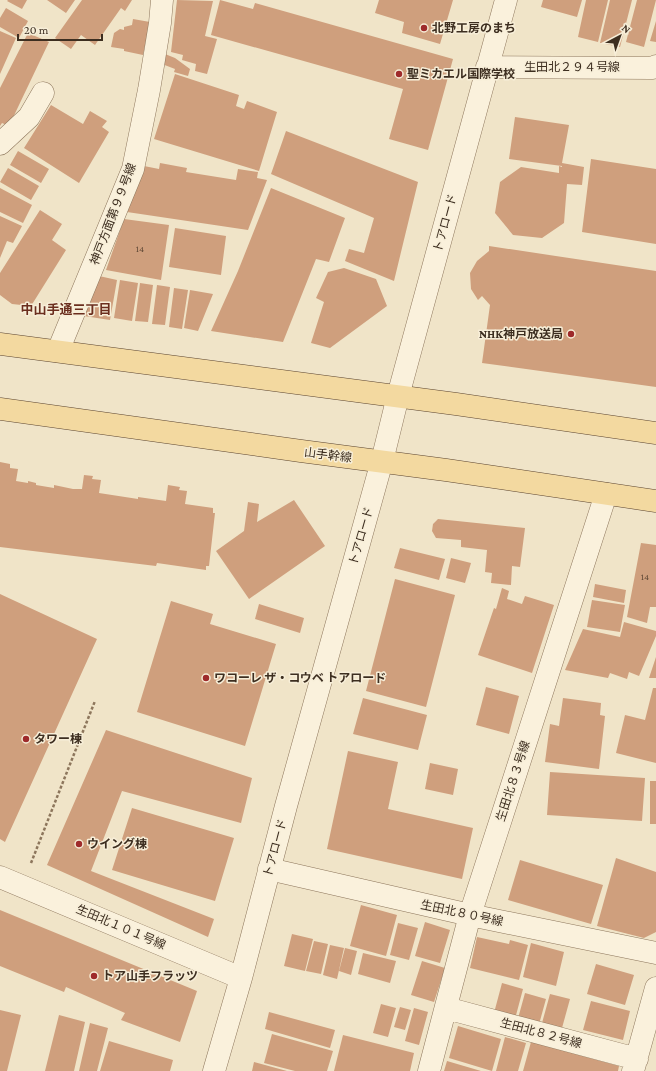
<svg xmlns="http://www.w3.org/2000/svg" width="656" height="1071" font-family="'Crimson Pro','Noto Sans JP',serif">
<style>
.building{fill:#cf9f7d}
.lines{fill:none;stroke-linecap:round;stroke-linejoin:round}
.minor-casing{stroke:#8d765c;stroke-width:23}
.major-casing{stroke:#5b4430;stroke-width:23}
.path{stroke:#8d765c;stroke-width:2.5;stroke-dasharray:3 2;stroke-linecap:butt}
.minor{stroke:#faf1dc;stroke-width:22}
.major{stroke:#f3d9a0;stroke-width:22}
.poi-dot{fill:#9e2a2b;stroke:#f7eed8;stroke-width:1.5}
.labels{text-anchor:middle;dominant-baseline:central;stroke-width:3;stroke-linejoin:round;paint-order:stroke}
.number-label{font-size:10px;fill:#624a37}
.poi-label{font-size:12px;font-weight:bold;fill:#3d2e20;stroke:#f7eed8;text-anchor:start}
.street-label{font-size:12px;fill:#3d2e20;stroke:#f7eed8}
.neighbourhood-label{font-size:13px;font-weight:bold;fill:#6b2e1e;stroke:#f7eed8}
</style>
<rect width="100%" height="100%" fill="#f0e4c8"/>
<path class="building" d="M8,0H27L22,9L7,1Z
M47,0H75L66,13Z
M82,0H132L125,11L121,8L95,45L81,35L71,49L55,38Z
M177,0L213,1L205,36L217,39L207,74L195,71L196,64L182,60L183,55L171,52Z
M220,0L253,9L255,3L453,59L428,150L389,139L403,89L211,35Z
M379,0H453L440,44L402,33L404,22L375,13Z
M543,0H582L577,17L541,7Z
M586,0H608L598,42L578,37Z
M610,0H632L620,47L600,43Z
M637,0H656L644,47L626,42Z
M6,8L28,21L19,38L0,27V18Z
M133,19L150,22L143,55L124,51V49L111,47L114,33L120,29L124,30V27L132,25Z
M656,21V42L650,41Z
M0,31L16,38L0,74Z
M28,33L49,42L9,126L2,123L0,126V88Z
M165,54L175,58L190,69L188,76L174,72L175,69L162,64Z
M175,74L239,95L236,106L244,109L247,101L277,112L259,171L154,139Z
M51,105L83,124L90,111L107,121L102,127L109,132L79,183L24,148Z
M515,117L569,125L562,163L584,167L582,185L567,184L564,223L542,238L513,235L495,213L500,182L521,167L559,173V166L562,167V166L509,159Z
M286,131L418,182L394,281L345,261L349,249L364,253L374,218L271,174Z
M18,151L49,169L41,183L10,165Z
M591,159L656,169V244L582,232Z
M160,163L187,168L186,172L236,180L238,169L258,172L257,178L267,180L248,230L127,212L144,166L159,169Z
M8,168L39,186L31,200L0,182Z
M0,188L32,205L23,223L0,212Z
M271,188L345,218L329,262L316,259L283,342L211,331L238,271Z
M40,210L62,224L52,240L66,250L31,306L12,304L0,295V273Z
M0,216L22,226L13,243L7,241L0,258Z
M124,219L169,225L161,280L106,270Z
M175,228L226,236L221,275L169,267Z
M489,246L656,271V387L482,363L490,305L482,296L478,300L471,289L470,273L477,261L489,251Z
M344,268L376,279L387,306L330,348L311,343L324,302L316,298L328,272Z
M99,276L117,280L110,320L84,316Z
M120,280L138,283L132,321L114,318Z
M140,283L153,285L148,322L135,321Z
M157,285L170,287L165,325L152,324Z
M174,288L188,290L182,329L169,327Z
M190,290L213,294L198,331L184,328Z
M0,462L10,464V468L18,469L16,481L28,483V481L36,483V485L54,488V485L73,489H82L84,475L93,476L92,479L101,480L99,493L138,499V497L166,501L168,485L180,487L179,490L187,491L185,504L213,508V513H215L209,566H206V570L157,563L156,566L0,547Z
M294,500L325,546L249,599L216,551L244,531L248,502L259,504L257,522Z
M438,519L525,528L520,567L512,566L511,585L491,583L492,573L485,572L487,550L461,547V540L436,538L432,531L433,524Z
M641,543L656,545V607H650L647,623L627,617Z
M400,548L445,559L439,580L394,568Z
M451,558L471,563L465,583L446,578Z
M395,579L455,595L426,707L366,691Z
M595,584L626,590L624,603L593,597Z
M502,588L509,591L507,599L522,604L525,596L554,605L532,673L478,655L494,608L496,609Z
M0,594L97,639L5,842L0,839Z
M592,600L625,605L620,632L587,627Z
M171,601L213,614L210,624L276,644L245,746L137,712Z
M259,604L304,618L300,633L255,619Z
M624,622L656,631V636L639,676L629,672L627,679L610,673L608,678L565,670L583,629L620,637Z
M656,657V678H649Z
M486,687L519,696L509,734L476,725Z
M653,688H656V763L616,753L625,715L645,720Z
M363,698L427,715L418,750L353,734Z
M563,698L601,703L600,715L605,716L599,769L545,762L550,724L559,726Z
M106,730L252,778L241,823L122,791L91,871L214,919L208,937L47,865Z
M348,751L398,762L388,809L473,828L462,879L327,849Z
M430,763L458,769L453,795L425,789Z
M550,772L645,778L642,821L547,815Z
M650,781H656V824H650Z
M132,808L234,838L215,901L112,870Z
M616,858L656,872V932L644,938L597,926Z
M520,860L603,885L591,924L508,900Z
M361,905L397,915L386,956L350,946Z
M0,910L197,991L180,1042L121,1020L125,1013L66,987L64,992L0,966Z
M425,922L450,930L440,963L415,956Z
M398,923L418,928L409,960L390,955Z
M292,934L313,939L305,971L284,966Z
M477,937L509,944L510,940L528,945L519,980L470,968Z
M314,941L328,944L321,974L306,971Z
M531,943L564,952L556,986L523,977Z
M330,945L344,948L337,979L323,975Z
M345,948L357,951L351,975L339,971Z
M363,953L396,961L390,983L358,974Z
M422,961L445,968L434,1002L411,995Z
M596,964L634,975L625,1005L587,994Z
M502,983L523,989L515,1019L494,1013Z
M525,993L546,999L538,1028L517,1022Z
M550,994L570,999L562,1028L542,1023Z
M591,1001L630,1011L623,1040L583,1030Z
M381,1004L396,1008L388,1037L373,1033Z
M400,1007L411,1010L405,1030L394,1027Z
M414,1008L428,1012L419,1045L405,1041Z
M0,1010L21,1015L7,1071H0Z
M269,1012L335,1030L330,1048L265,1029Z
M59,1015L85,1022L74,1071H45Z
M90,1023L108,1028L97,1071H79Z
M458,1026L501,1039L492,1071L449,1058Z
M272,1034L333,1051L327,1071H295L264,1063Z
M343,1035L414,1053L410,1071H334Z
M505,1037L526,1043L518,1071H496Z
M109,1041L173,1060L170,1071H100Z
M531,1042L619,1066L618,1071H523Z
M447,1061L481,1071H444Z
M254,1062L287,1071H252Z"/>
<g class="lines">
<g class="minor-casing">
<path id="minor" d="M487,67L653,68L656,66
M0,144L29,117L43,93
M58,351L133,169L149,90L160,23L162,0
M269,869L470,915L656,953
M0,877L241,978
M446,1008L637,1059
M214,1071L241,978L286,806L382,461L398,396L506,0
M429,1071L470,915L606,494
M633,1071L656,988"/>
</g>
<g class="major-casing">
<path id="major" d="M0,344L456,404L656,433
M0,409L301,451L446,470L656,501"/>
</g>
<path class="path" d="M31,863L95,701"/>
<use href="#minor" class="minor"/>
<use href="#major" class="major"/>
</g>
<g class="poi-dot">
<circle cx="424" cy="28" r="4"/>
<circle cx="399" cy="74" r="4"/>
<circle cx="571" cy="334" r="4"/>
<circle cx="206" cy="678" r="4"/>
<circle cx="26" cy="739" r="4"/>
<circle cx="79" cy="844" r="4"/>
<circle cx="94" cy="976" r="4"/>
</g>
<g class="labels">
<g class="number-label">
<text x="140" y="248">14</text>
<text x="645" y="576">14</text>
</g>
<g class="poi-label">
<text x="432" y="28">北野工房のまち</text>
<text x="407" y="74">聖ミカエル国際学校</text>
<text x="563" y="334" text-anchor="end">NHK神戸放送局</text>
<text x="214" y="678">ワコーレ ザ・コウベ トアロード</text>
<text x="34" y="739">タワー棟</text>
<text x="87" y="844">ウイング棟</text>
<text x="102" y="976">トア山手フラッツ</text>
</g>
<g class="street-label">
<text x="572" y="67">生田北２９４号線</text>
<text transform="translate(113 214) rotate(-69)">神戸方面第９９号線</text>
<text transform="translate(445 223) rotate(-75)">トアロード</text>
<text transform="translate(328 455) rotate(7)">山手幹線</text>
<text transform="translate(361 536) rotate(-74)">トアロード</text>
<text transform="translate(513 781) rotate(-72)">生田北８３号線</text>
<text transform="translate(275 848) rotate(-75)">トアロード</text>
<text transform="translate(462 913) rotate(12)">生田北８０号線</text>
<text transform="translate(121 927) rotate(23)">生田北１０１号線</text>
<text transform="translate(541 1033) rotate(15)">生田北８２号線</text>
</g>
<g class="neighbourhood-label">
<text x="66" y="309">中山手通三丁目</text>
</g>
</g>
<g transform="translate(620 36) rotate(41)" stroke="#f7eed8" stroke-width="3" paint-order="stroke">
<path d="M0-3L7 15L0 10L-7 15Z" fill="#3d2e20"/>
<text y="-6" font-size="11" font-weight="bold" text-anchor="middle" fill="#3d2e20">N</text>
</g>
<path d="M18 34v6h84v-6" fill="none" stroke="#3d2e20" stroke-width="2"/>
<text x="24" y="34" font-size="12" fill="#3d2e20" stroke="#f7eed8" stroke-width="3" paint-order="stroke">20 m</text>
</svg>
